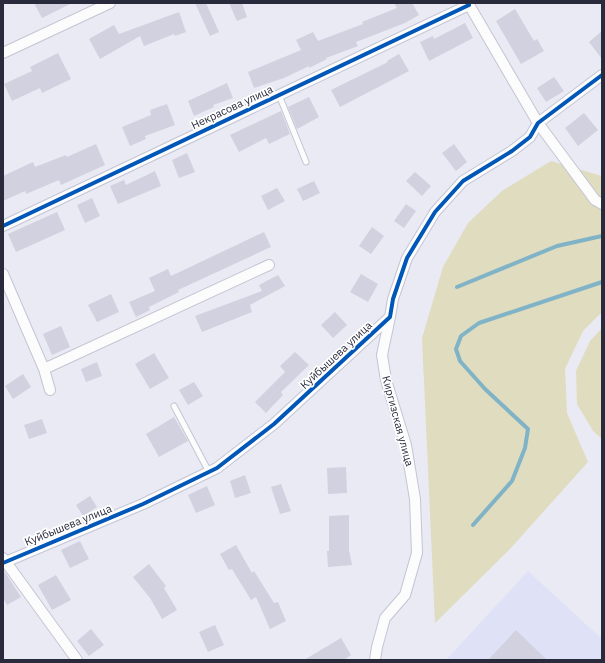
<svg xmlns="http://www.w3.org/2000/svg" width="605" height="663" font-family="'IBM Plex Sans',sans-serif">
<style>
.built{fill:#dfe1f7}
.green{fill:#e0dcc0}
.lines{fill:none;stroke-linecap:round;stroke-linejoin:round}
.stream{stroke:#80b3c6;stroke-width:4}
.building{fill:#d1d1df}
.lane-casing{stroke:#c4c5d3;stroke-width:7}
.street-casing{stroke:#c4c5d3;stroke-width:12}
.lane{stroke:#fcfcfd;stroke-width:5}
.street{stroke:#fcfcfd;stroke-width:10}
.cycleway-casing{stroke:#fff;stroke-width:6}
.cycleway{stroke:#0057b8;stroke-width:4}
.labels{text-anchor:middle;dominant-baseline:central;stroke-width:3.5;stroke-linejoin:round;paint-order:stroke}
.street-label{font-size:11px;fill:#292a3c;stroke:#fff}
</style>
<rect width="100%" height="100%" fill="#eaeaf4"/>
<path class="built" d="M528,571L602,639V660H446Z"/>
<path class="green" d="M551,161L602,176V312L583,331L565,369L567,413L588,462L510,549L435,623L422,338L443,267L468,223L502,191Z
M602,328V439L593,431L577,404L576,371L590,341Z"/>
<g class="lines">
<path class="stream" d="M457,287L557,246L602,236
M473,525L512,481L525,448L528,429L485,389L460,361L456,349L461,336L479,323L602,282"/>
</g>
<path class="building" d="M34,3H72L42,18Z
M195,3H206L219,32L210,36Z
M229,3H242L247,17L237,21Z
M394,3H412L419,15L405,23L356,42L358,46L326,58L327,59L309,68V66L284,78L254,88L248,72L301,50L296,40L313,32L318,41L363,24L362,22L397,8Z
M515,9L534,41L537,39L544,51L521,64L496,21Z
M179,12L186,32L175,36L174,34L144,46L140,36L100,59L89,39L114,25L119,34Z
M465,23L473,38L429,61L420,42L433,36L434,39Z
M602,31V59L589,42Z
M58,53L71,79L42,93L40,88L12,101L4,84L32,71L30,67Z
M399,54L409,71L340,107L331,90L388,62L387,61Z
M554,77L564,91L546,102L537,88Z
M227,83L233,98L213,105L214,107L194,116L188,101Z
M309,97L319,117L297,129L288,107Z
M167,104L175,125L145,136L146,139L130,146L122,127L151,115L150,110Z
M281,111L290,134L269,144L266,138L239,152L230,135Z
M584,113L598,130L578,146L565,128Z
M96,144L105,165L61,185L59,180L26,194L25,191L3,201V176L33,162L35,167L66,155L67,157Z
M454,144L467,162L456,171L442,153Z
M187,153L195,172L179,178L172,160Z
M155,171L161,186L118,204L110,186L124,180L126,185Z
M415,172L431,186L422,196L406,181Z
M314,181L320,193L303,201L297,189Z
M277,188L285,201L268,210L261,196Z
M92,198L100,216L85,223L77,205Z
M406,204L416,211L404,228L394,221Z
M57,212L65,230L16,252L8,234Z
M372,227L384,236L371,254L359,246Z
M264,232L271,247L178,290L179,292L149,307L150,310L136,317L129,302L155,291L149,278L168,269L171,276Z
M361,274L378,284L368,302L350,292Z
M278,275L285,286L250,305L252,312L202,332L195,316L262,291L259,285Z
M111,294L119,312L97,322L88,305Z
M335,312L347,325L333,338L321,325Z
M61,326L70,347L52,355L43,334Z
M295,352L309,365L281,392L283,395L266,413L255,402L285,372L280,366Z
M154,353L169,378L150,389L135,364Z
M97,362L102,376L86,382L81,369Z
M23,374L31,387L13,399L5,386Z
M194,382L203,396L188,405L179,390Z
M174,417L188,441L159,457L146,434Z
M42,419L47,433L29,439L24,425Z
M346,467L347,493L328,494L327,468Z
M245,475L251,493L235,498L230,481Z
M281,484L291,511L280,514L271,487Z
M207,486L215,505L196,513L188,495Z
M90,496L97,507L83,516L76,505Z
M349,515V550L352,565L328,567L327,551H329V516Z
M80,541L89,559L70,568L61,550Z
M236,545L252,573L254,571L274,603L278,602L286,621L270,629L256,597L251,600L232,569L229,570L220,554Z
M149,564L166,586L164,588L177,610L162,619L150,598L133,577Z
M3,569L21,597L7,605L3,598Z
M56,575L71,600L52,610L38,585Z
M215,625L224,645L208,652L199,632Z
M91,629L104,645L89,656L77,641Z
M516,630L547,660H488Z
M341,638L351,655L344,660H304Z"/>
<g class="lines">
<g class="lane-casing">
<path id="lane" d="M279,95L306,162
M174,406L209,472"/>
</g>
<g class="street-casing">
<path id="street" d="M468,3L538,123L595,200L602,204
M3,53L110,3
M3,226L469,5
M3,274L44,369L50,390
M44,369L269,265
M3,558L77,660
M3,563L143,504L217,468L274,424L390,317L393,299L407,258L435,212L463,181L512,151L530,137L538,123L602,75
M375,660L377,647L385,618L405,595L417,553L415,499L406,445L386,380L382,355L390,317"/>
</g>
<use href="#lane" class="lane"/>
<use href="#street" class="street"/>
<g class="cycleway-casing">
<path id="cycleway" d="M3,226L469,5
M3,563L143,504L217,468L274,424L390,317L393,299L407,258L435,212L463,181L512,151L530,137L538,123L602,75"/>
</g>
<use href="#cycleway" class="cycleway"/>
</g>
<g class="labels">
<g class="street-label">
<text transform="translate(232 107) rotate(-25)">Некрасова улица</text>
<text transform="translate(336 355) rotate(-43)">Куйбышева улица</text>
<text transform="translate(398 421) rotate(75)">Киргизская улица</text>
<text transform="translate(68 525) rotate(-22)">Куйбышева улица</text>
</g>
</g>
<rect width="605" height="663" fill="none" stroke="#292a3c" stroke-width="8"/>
</svg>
